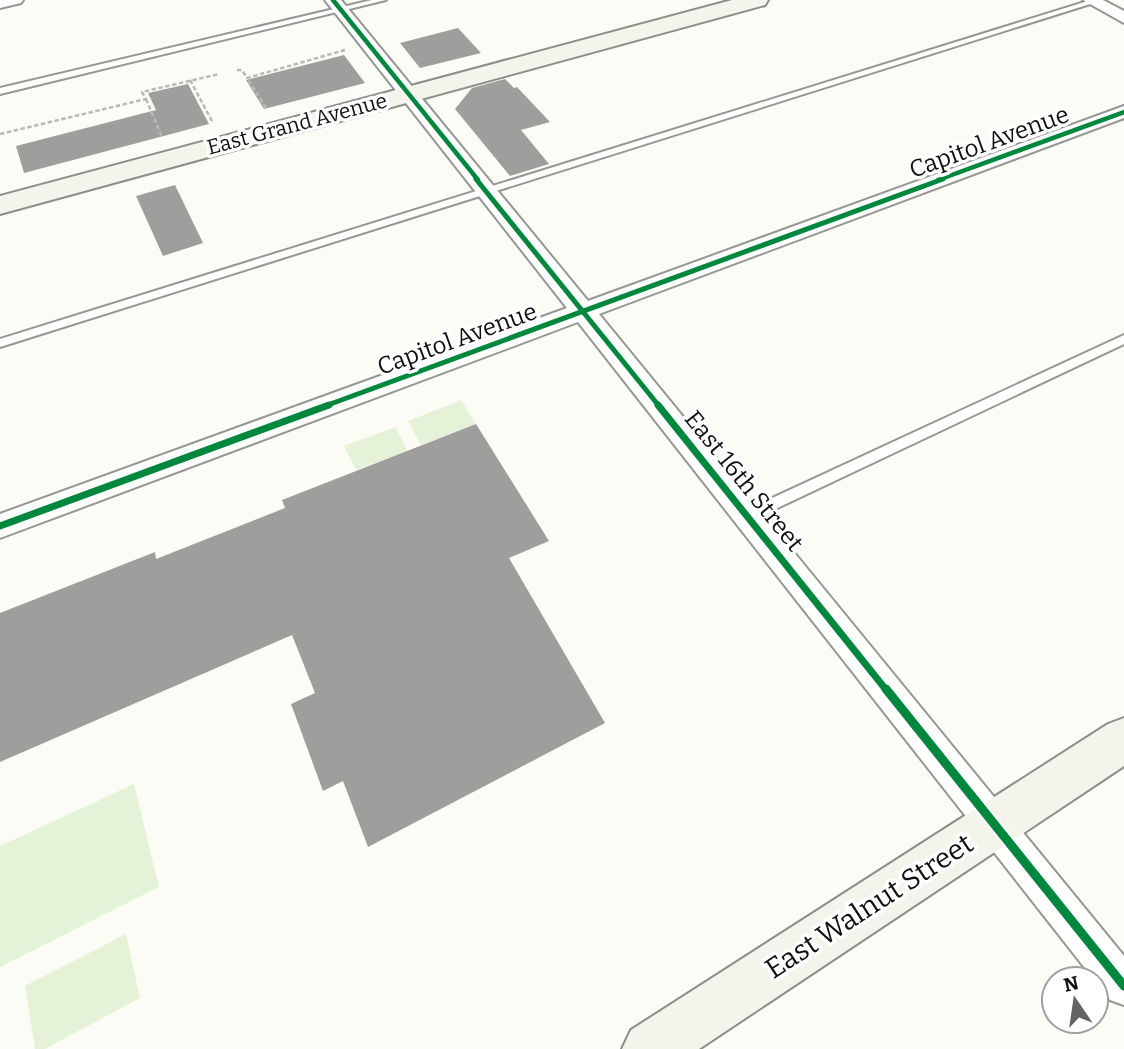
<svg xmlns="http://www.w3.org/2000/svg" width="1124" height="1049" font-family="Bitter,serif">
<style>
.green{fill:#e6f2d7}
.building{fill:#a09e9c}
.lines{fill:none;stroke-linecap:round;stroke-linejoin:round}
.lane-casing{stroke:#969694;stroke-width:4}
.street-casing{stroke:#969694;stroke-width:4}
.secondary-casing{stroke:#8d8d8b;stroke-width:4}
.path{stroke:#b9b9b8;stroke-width:2.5;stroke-dasharray:4.5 2.5;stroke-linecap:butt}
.lane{fill:#fffffe;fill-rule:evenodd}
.street{fill:#fffffe;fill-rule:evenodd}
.secondary{fill:#f5f4ec;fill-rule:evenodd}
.cycleway-far3-casing{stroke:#fff;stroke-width:7}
.cycleway-far2-casing{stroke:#fff;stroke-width:9}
.cycleway-far1-casing{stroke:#fff;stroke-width:11}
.cycleway-casing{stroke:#fff;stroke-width:13}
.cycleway-far3{stroke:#00873e;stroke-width:4.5}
.cycleway-far2{stroke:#00873e;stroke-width:5}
.cycleway-far1{stroke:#00873e;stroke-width:7}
.cycleway{stroke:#00873e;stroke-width:9}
.labels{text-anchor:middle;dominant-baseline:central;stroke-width:7;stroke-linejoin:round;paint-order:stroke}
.far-street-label{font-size:21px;fill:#101010;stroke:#fff}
.street-label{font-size:24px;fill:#101010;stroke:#fff}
.near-street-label{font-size:28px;fill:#101010;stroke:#fff}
</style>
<rect width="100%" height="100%" fill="#fcfcf7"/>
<path class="green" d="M461,400L476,424L421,445L408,421Z
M395,427L408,451L356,470L344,446Z
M134,784L159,887L0,967V846Z
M126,934L140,998L45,1049H35L25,986Z"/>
<path class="building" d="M458,28L481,53L420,68L400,43Z
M344,55L365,83L264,109L246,80Z
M505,79L514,88L517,87L550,122L521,130L549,164L510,176L455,109L472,88Z
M188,84L209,124L24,173L16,146L156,110L148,93Z
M175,185L203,243L163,256L136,196Z
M476,424L549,541L509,558L605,723L368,847L343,781L323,791L291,704L315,693L292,635L0,762V613L155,552L156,559L285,508L282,500Z"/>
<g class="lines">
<g class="lane-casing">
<path id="lane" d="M372,0H386L0,94V88Z
M1091,0H1103L0,347V339Z
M1124,335V344L752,520H742L740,516L742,512Z"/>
</g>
<g class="street-casing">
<path id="street" d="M0,0H23L21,3L0,8Z
M325,0H341L588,301L1124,106V118L599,314L1124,956V1005L1110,1000L578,322L0,538V514L567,308Z
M1083,0H1103L1124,11V23Z"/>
</g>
<g class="secondary-casing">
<path id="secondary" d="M732,0H768L765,5L0,214V196Z
M1124,718V766L699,1049H622L631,1030L1108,724Z"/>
</g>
<path class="path" d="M237,70H242L247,78
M190,80L212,121
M146,99L162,137
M266,108L247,78L345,50
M0,134L146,99L142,92L219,74"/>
<use href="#lane" class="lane"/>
<use href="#street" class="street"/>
<use href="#secondary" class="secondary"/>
<g class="cycleway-far3-casing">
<path id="cycleway-far3" d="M333,0L478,180
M938,180L1124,112"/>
</g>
<g class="cycleway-far2-casing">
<path id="cycleway-far2" d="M476,179L659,406
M325,406L943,179"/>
</g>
<g class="cycleway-far1-casing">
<path id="cycleway-far1" d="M658,405L887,691
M0,526L329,405"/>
</g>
<g class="cycleway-casing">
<path id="cycleway" d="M886,689L1124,986"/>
</g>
<use href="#cycleway-far3" class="cycleway-far3"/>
<use href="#cycleway-far2" class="cycleway-far2"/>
<use href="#cycleway-far1" class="cycleway-far1"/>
<use href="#cycleway" class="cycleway"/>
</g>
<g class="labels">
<g class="far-street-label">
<text transform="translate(297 124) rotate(-15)">East Grand Avenue</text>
</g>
<g class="street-label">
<text transform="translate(989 142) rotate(-20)">Capitol Avenue</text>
<text transform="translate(457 339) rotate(-20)">Capitol Avenue</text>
<text transform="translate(744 481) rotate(51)">East 16th Street</text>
</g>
<g class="near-street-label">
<text transform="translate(869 906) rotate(-33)">East Walnut Street</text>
</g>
</g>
<g transform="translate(1075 1000) rotate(347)"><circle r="33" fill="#ffffff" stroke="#9f9f9f" stroke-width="2"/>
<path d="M0-5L12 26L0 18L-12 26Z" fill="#636361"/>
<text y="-10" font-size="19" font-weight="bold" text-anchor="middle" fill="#101010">N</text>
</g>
</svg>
